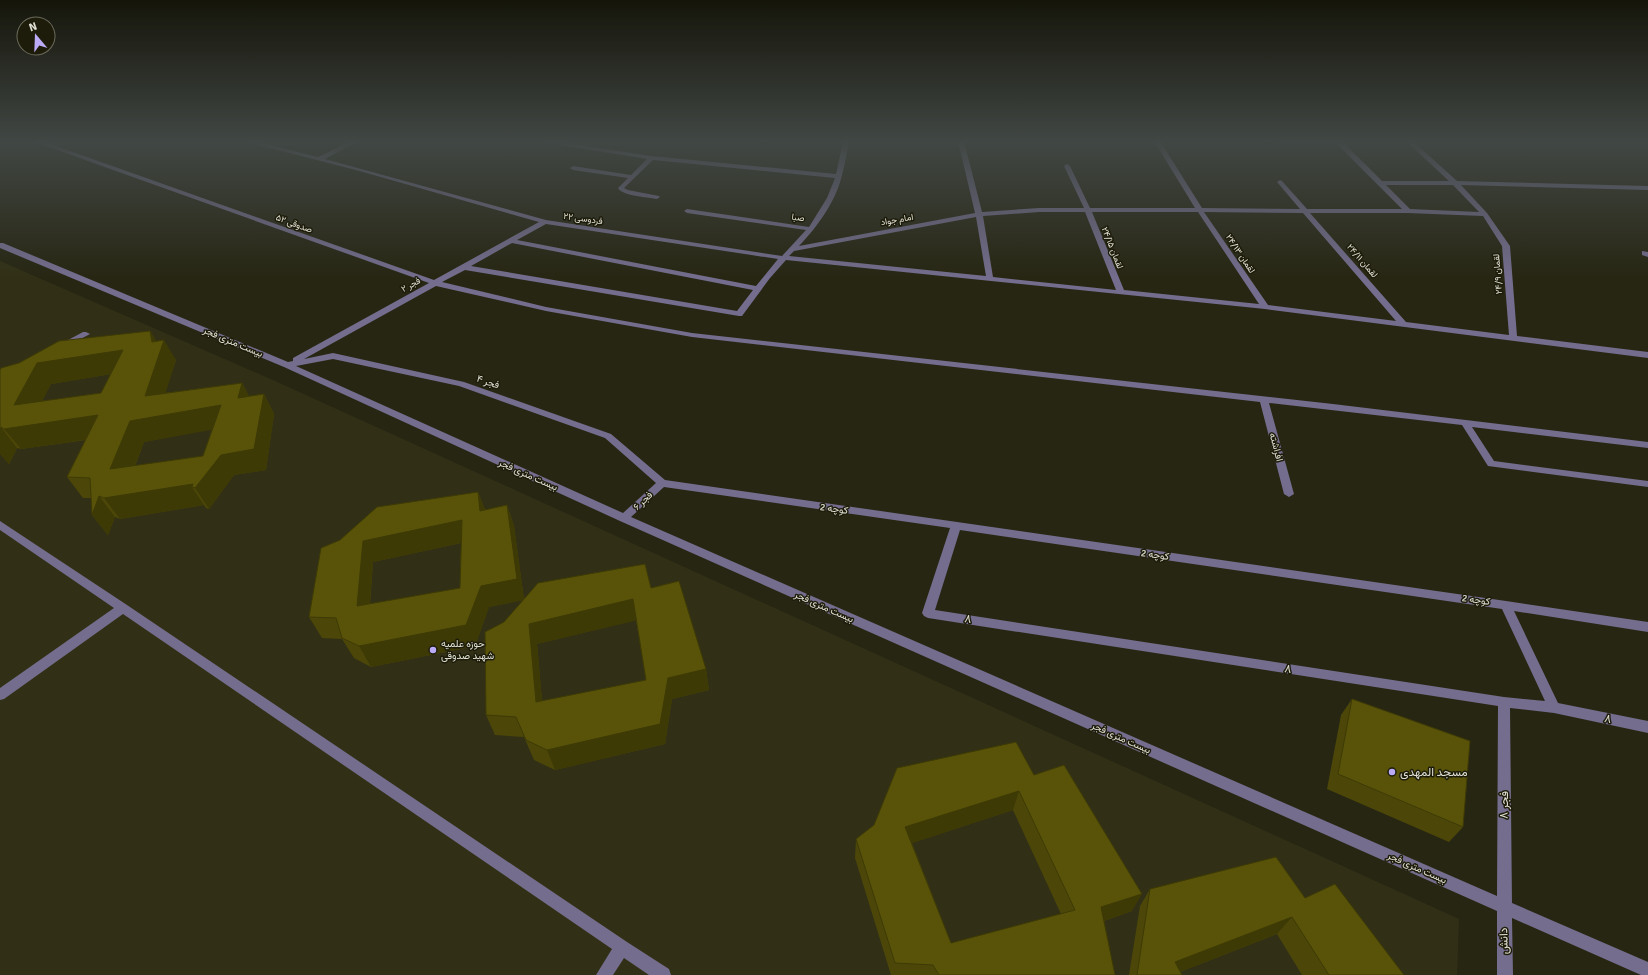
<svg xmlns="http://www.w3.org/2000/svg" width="1648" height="975" font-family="Signika,Vazirmatn,sans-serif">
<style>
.built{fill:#313016}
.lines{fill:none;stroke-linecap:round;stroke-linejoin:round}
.minor{fill:#746d8d;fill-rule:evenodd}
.wall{fill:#4c4708;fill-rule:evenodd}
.shaded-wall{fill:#3e3a06}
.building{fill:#585309;stroke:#3e3a06;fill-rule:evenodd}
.poi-dot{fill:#bbaaf6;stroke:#1d1c0a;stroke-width:1.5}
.labels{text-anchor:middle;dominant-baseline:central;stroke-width:3;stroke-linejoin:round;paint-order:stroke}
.far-street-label{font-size:9px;fill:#e0e0d4;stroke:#1d1c0a}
.street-label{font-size:10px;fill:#e0e0d4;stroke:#1d1c0a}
.poi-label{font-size:10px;fill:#e0e0d4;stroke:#1d1c0a;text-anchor:start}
.near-street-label{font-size:12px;fill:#e0e0d4;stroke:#1d1c0a}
.near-poi-label{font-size:12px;fill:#e0e0d4;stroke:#1d1c0a;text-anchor:start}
</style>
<rect width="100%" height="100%" fill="#272613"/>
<path class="built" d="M0,261L275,381L1459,919L1457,975H0Z"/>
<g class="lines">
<path class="minor" d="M32,141H42L434,280L539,222L356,170L242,141H254L318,157L351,141H359L325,159L546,220L782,256L806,230L687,213L684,211L687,209L809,227L827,198L835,178L653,160L624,188L628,190L659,196L660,197L657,199C647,197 622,196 618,188L628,178L573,170L570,168L573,166L631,175L647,159L535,141H552L652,156L836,174L843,141H849C847,152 845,164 842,175C836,201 818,226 799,246L975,213L958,141H964L982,212L1039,208H1084L1064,166L1067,164L1070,166L1090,208H1195L1154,141H1160L1202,208L1300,209L1277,182L1280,180L1282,181L1307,209H1402L1337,144L1281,143L1278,141H1342L1382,181H1449L1406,141H1413L1457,181L1648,186V190L1461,185L1487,213L1510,246L1517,336L1648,352V358L1265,309L786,260L770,278L742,316H739L465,270L442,282L546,307L692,333L1333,404L1648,442V448L1472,427L1494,461L1648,481V487L1488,466L1462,425L1269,403L1294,494L1289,497L1284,494L1260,402L692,337L546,311L436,286L304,359L333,353L464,382L611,434L665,480L1506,601L1648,622V632L1514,611L1558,703L1648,721V733L1554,713L1510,708L1512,903L1648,962V975H1641L1512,918L1513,975H1497V911L620,521L284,367L0,248V243H3L288,362L293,361V358L429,283ZM1386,185H1453L1479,212L1410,209ZM1039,212H1085L1116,290L993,277L983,216ZM1092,212H1198L1259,304L1124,290ZM1204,212L1303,213L1396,321L1268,305ZM1310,213H1408L1483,216L1502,246L1509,335L1406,322ZM976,217L986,276L789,256L794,251ZM546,224L778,259L756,286L517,240ZM512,243L753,290L737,311L471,266ZM333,359L459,386L605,438L656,483L623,513L296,366ZM664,487L950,528L922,613L924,616L928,618L1498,706L1497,896L631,517ZM960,530L1502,609L1545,701L1504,697L935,610Z
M1642,251L1648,252V257L1642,255Z
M83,332H86L90,334L64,348H58L57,346Z
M0,521L127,605L627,942L669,969L671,975H649L624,958L613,975H596L612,949L123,614L4,699L0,700V688L114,608L0,530Z"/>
</g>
<path class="wall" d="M150,331L156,341L176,360L165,393L242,383L249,396L264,394L274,414L266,470L234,475L209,509L206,508L204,505L120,519L115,517L108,535L92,515L91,498H83L67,477L86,440L21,449L17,448L9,464L0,454V370ZM111,374L101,393L42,401L51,384ZM212,429L203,456L135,466L144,442Z
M478,492L485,510L507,505L514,526L524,599L651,588L706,669L709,690L672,699L665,744L555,770L534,760L524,737L495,735L486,715L504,622L523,600L489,607L475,646L371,667L354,658L342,639L322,638L309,617L321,548ZM461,543L460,588L370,604L373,562ZM636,620L646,680L542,701L537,644Z
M1352,699L1463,827L1449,842L1327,789L1341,715Z
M1034,775L1132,911L1104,921L1115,975H891L855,858L856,839ZM1013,810L1061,914L951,943L912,843Z
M1150,889L1305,898L1404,975H1302L1277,934L1180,972L1182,975H1129L1140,906Z"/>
<path class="shaded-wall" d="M150,331L161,349L164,340L176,360L158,416L221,405L233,426L144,442L125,490L110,469L130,421L145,396L152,342Z
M123,350L136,370L51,384L29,425L14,405L37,363Z
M242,383L253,404L238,398Z
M264,394L274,414L266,470L234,475L209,509L195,488L192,487L204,505L120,519L104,498L221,455Z
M98,415L112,436L21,449L4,429Z
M1,427L17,448L9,464L0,454V429Z
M478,492L486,512L480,511Z
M99,496L115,517L108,535L92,515Z
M507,505L514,526L524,600L489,607L475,646L371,667L359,646L481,586Z
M462,520L470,541L373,562L368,627L357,606L363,541Z
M633,599L638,620L537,644L544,722L536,702L529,624Z
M706,669L709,690L672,699L665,744L555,770L547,750L668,678Z
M1019,791L1013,810L903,846L905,827Z
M1142,894L1132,911L1092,925L1101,907Z
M1292,917L1277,934L1172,975L1175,962Z"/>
<path class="building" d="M150,331L152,342L164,340L145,396L242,383L238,398L264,394L254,449L221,455L195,488L192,487L193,484L104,498L99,496L92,515L90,478L67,477L98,415L4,429L1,427L0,429V370L1,368L19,363L59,341ZM123,350L101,393L14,405L37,363ZM221,405L203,456L110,469L130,421Z
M478,492L480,511L507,505L517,579L481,586L466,625L359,646L342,638L336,618L309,617L321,548L340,540L377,507ZM462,520L460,588L357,606L363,541Z
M645,564L651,588L679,581L706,669L668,678L660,724L547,750L526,740L516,717L486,715L485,632L504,622L538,583ZM633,599L646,680L536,702L529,624Z
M1352,699L1470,741L1463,827L1338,774Z
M1016,742L1034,775L1064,765L1142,894L1101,907L1115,975H939L933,965L895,963L856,839L874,825L897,768ZM1019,791L1075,910L951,943L905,827Z
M1276,857L1305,898L1335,884L1404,975H1329L1292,917L1175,962L1182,975H1137L1150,889Z"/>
<linearGradient id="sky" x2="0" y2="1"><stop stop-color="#15150a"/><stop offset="0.51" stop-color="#414744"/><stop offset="1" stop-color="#414744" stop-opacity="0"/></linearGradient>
<rect width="1648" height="278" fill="url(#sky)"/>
<g class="poi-dot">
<circle cx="433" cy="650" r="4"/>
<circle cx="1392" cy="772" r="4"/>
</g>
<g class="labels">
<g class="far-street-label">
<text transform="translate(798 218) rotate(8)">صبا</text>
<text transform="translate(583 219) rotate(8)">فردوسی ۲۲</text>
<text transform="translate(897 220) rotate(-10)">امام جواد</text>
<text transform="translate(294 224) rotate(20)">صدوقی ۵۲</text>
<text transform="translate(1112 248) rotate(68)">لقمان ۲۴/۱۵</text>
<text transform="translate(1240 254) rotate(56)">لقمان ۲۴/۱۳</text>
<text transform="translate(1362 261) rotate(49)">لقمان ۲۴/۱۱</text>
<text transform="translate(1498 274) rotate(-94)">لقمان ۲۴/۹</text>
<text transform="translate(411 285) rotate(-29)">فجر ۲</text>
</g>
<g class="street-label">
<text transform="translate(233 342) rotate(23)">بیست متری فجر</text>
<text transform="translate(488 382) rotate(19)">فجر ۴</text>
<text transform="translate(1276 447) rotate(75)">افراشته</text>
<text transform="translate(528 475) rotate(24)">بیست متری فجر</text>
<text transform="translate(643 501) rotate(-43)">فجر ۶</text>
<text transform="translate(834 509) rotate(8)">کوچه 2</text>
<text transform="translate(1155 555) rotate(8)">کوچه 2</text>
<text transform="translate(1476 600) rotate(8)">کوچه 2</text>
<text transform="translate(824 607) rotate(24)">بیست متری فجر</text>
<text transform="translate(1121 738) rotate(24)">بیست متری فجر</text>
<text transform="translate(1417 868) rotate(24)">بیست متری فجر</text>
</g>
<g class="poi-label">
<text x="441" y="644">حوزه علمیه<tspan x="441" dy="12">شهید صدوقی</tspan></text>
</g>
<g class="near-street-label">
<text transform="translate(968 619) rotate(9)">۸</text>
<text transform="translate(1288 669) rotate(9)">۸</text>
<text transform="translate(1608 719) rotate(11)">۸</text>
<text transform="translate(1504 805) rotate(-90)">فجر ۸</text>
<text transform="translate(1504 941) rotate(-91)">دانش</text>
</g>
<g class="near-poi-label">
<text x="1400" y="772">مسجد المهدی</text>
</g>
</g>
<g transform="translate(36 36) rotate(341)"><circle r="19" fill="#1d1c0a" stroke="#6b6a5b"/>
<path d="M0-3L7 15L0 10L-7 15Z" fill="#bbaaf6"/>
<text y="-6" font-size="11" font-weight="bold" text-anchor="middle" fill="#e0e0d4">N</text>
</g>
</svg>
